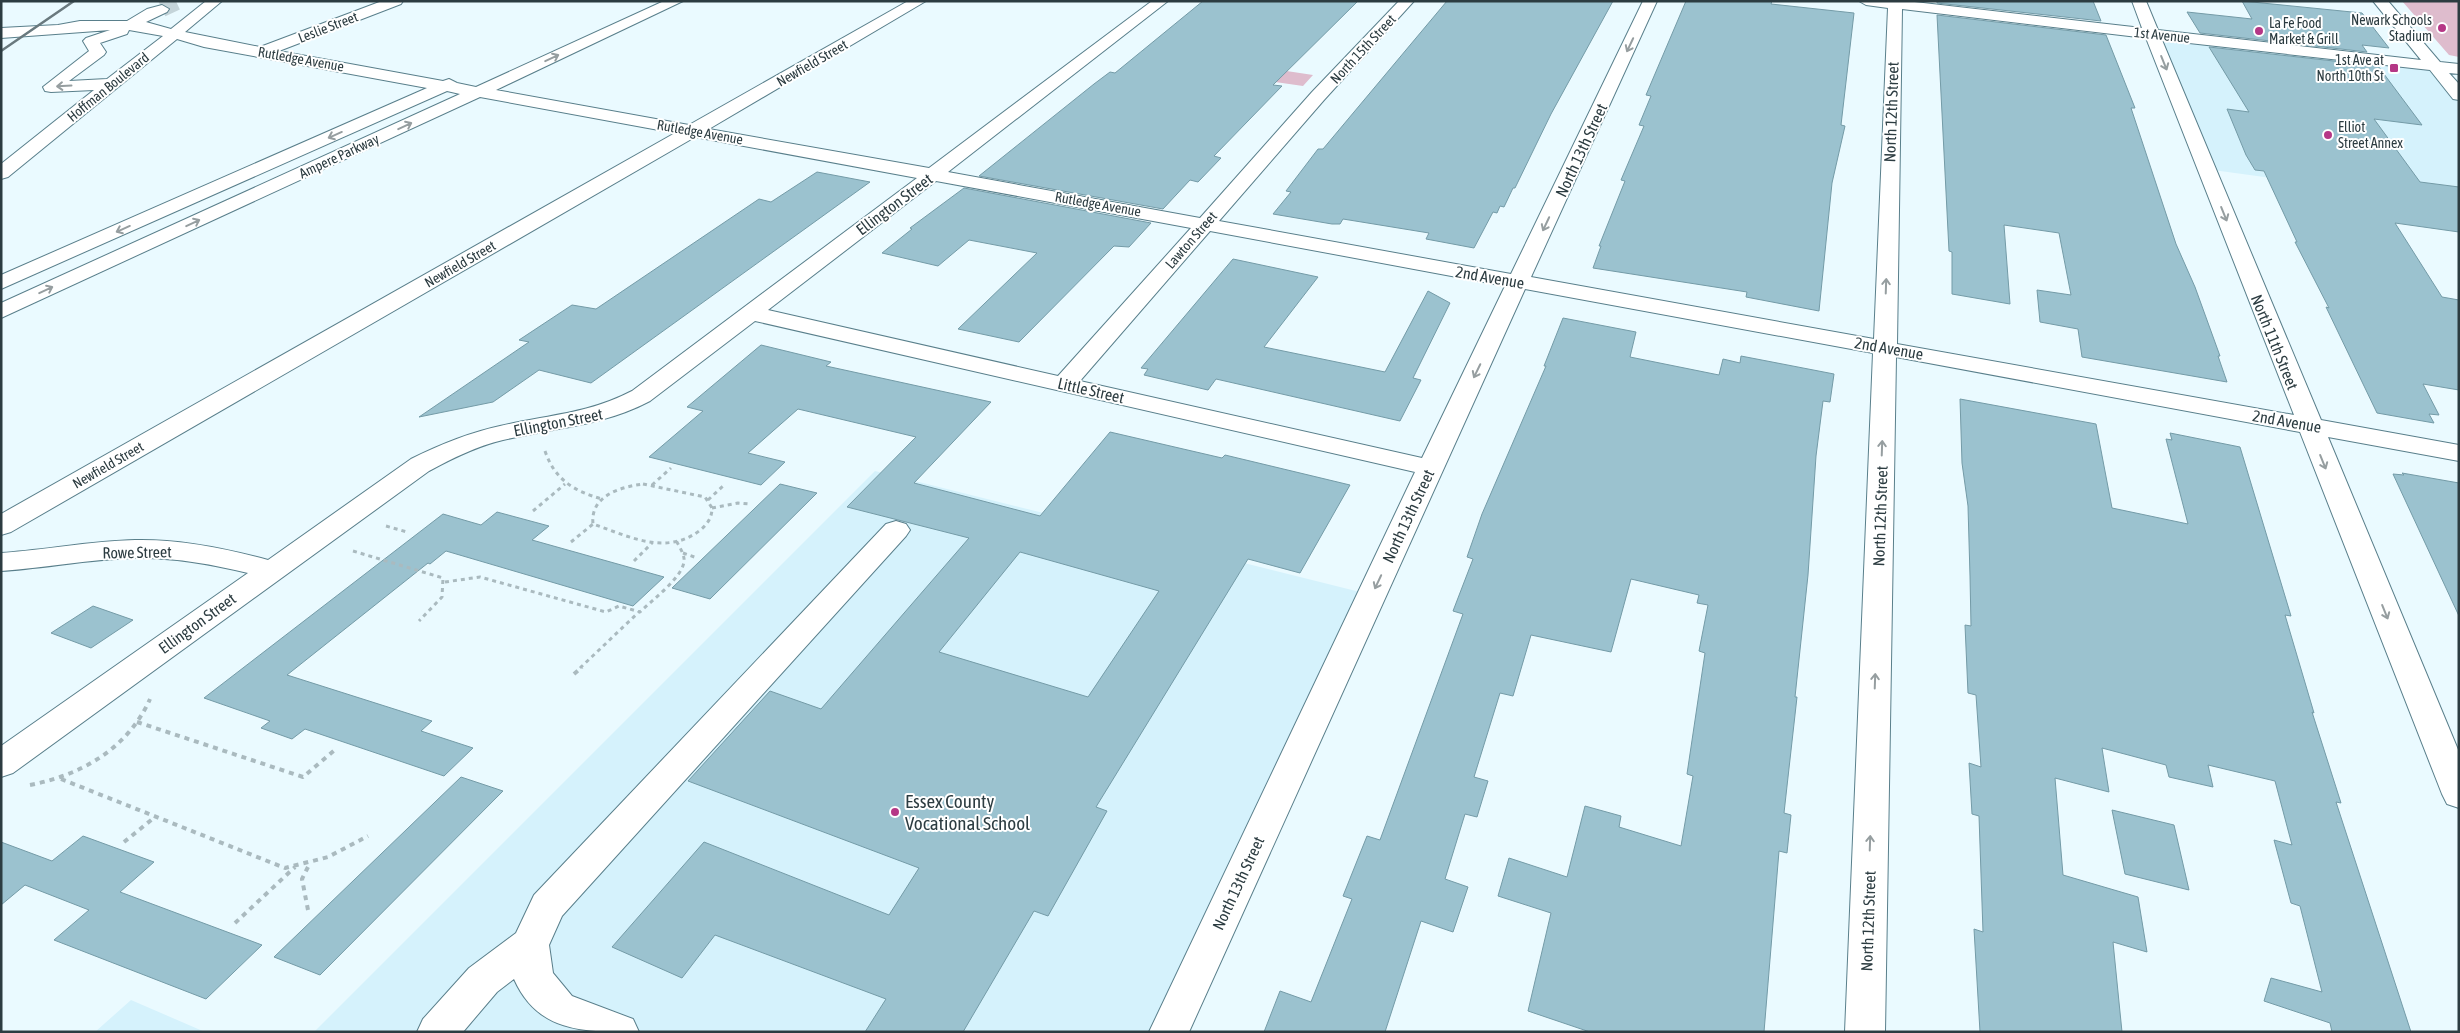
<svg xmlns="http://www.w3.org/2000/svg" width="2460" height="1033" font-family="'Asap Condensed',sans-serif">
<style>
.built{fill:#d5f2fc}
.green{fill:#debccd}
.building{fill:#9bc2cf;stroke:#749ba7;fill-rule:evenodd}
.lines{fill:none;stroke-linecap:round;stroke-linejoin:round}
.minor-tunnel{stroke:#c4d4d9;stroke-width:16;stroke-dasharray:16 8;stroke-linecap:butt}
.minor-casing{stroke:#597f8b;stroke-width:2}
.path-far1{stroke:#aababf;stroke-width:3;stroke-dasharray:4 4;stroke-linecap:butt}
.path{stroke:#aababf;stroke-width:4;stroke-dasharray:5 5;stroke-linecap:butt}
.minor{fill:#fff;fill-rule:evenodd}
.rail{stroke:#69797e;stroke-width:2.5}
.oneway{stroke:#969ea0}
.poi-dot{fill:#b53786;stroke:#fff;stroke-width:2}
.labels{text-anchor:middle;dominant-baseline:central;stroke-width:4;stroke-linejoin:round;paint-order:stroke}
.far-poi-label{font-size:14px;fill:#2c3c41;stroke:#fff;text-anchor:end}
.far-street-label{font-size:14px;fill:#2c3c41;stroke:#fff}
.street-label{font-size:16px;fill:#2c3c41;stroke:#fff}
.near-poi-label{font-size:19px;fill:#2c3c41;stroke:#fff;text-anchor:start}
</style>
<rect width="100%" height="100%" fill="#eafaff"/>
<path class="built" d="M2155,34L2432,67L2459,100V204L2213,170Z
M875,471L1364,593L1149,1032H314Z
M131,1000L205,1032H95Z"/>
<path class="green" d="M2402,1H2459V57L2449,55Z
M1219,61L1313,75L1303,86L1207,72Z"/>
<path class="building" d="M1203,1H1358L1273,85L1282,86L1214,156L1221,158L1198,182L1190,180L1163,209L979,176L1094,84L1110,72L1115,73Z
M1447,1H1613L1551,114L1515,188H1513L1504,207L1500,206L1497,213L1493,212L1474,248L1426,239L1429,233L1343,219L1340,224H1332L1273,214L1291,192L1286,191L1318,149H1323Z
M1686,1H1772L1771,4L1854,13L1841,125L1845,126L1832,183L1819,311L1746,297L1747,292L1593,268L1601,246H1599L1625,181L1621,180L1644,126L1639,125L1651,96L1646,95Z
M1937,1H2093L2101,21L1937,3Z
M2242,1L2362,13L2389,48L2362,45L2367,52L2200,33L2187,12L2252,19Z
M1937,15L2106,35L2135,108H2131L2176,244L2195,287L2220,356H2218L2227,382L2082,357L2078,329L2040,322L2037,290L2071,295L2059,233L2004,225L2010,304L1952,294V252L1949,251Z
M2209,47L2378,66L2422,125L2374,119L2420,182L2459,187V232L2395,223L2442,297L2459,300V390L2423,384L2439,415L2429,414L2434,423L2377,413L2326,307L2329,308L2295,242H2297L2264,171L2255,170L2246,155L2227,109L2249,112Z
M817,172L870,182L591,383L539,370L493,402L419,417L529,342L519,340L572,305L596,309L759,199L771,202Z
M964,188L1151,223L1129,247L1114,246L1019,342L958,329L1037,253L969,240L938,266L882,253L912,229L910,228Z
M1233,259L1318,277L1264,347L1385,372L1428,291L1450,303L1413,378L1421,380L1400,421L1216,379L1208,390L1144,375L1148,369L1141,368Z
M1563,318L1636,332L1630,357L1719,375L1723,359L1740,363L1741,356L1834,374L1830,402L1823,401L1816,456L1808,575L1795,697H1797L1784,813L1791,815L1787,853L1779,851L1764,1032H1590L1528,1011L1551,913L1498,896L1509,858L1567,877L1585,806L1621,816L1619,827L1681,846L1693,776L1687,774L1705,653L1699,651L1708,605L1697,603L1699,595L1631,579L1611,652L1531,635L1513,696L1500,693L1474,777L1488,781L1477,817L1465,814L1445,879L1468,887L1453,932L1421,921L1385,1032H1264L1280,991L1311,1002L1352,899L1343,896L1367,836L1380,840L1463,614L1453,611L1473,559L1467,557L1482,514L1546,366H1544Z
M761,345L831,362L826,366L991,402L914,483L1040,516L1110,432L1222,458L1225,455L1350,485L1300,573L1248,559L1096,807L1107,811L1048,916L1034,911L963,1032H865L886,999L715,935L682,978L612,947L704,842L889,915L919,868L688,781L770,691L821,709L969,538L847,507L916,437L798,409L748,453L785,462L761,485L649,457L703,411L687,407ZM1020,552L1159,591L1088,697L939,652Z
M1960,399L2096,424L2112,508L2188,524L2166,439L2172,440L2170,433L2240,447L2291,616L2285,615L2314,713L2312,712L2341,803L2336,802L2411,1032H2332L2330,1023L2264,1001L2271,978L2322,992L2300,906L2291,903L2274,840L2292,845L2275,781L2208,765L2213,787L2169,777L2166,765L2102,748L2109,792L2055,778L2063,875L2138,897L2147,952L2113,942L2122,1032H1980L1974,929L1983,932L1979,816L1972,814L1969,763L1981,767L1976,695L1968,693L1965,625L1971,626L1970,576L1968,506L1962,463Z
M2402,473L2459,483V616L2393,474L2404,475Z
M780,484L817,493L710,599L672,588Z
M497,512L549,526L532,540L664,577L633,606L446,551L430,564L428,563L287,675L432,721L421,731L473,748L444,776L305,729L292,739L261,728L270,721L204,698L443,514L481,525Z
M93,606L133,620L91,648L51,633Z
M461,777L503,791L320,975L274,957Z
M2112,810L2174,825L2189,890L2125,874Z
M83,836L154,862L120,892L262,945L206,999L54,940L89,910L25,885L1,905V842L52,861Z"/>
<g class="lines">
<path class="minor-tunnel" d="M162,9L177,2"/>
<g class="minor-casing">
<path id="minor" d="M206,1H222L185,32L260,47L382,1H403L401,4L279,51L443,81L449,79L457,83L476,87L664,1H683L496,90L689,125L908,1H926L709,129L929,168L1152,1H1168L948,172L1200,218L1312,92L1399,1H1414L1324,100L1219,221L1511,274L1643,1H1657L1531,277L1874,339L1888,8L1866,5L1859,1H1906L2142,28L2132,1H2146L2158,30L2421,60L2373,1H2388L2440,62L2459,64V74L2449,73L2459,84V100L2453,99L2430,70L2162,40L2321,420L2459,445V461L2328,437L2459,752V808L2447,804L2442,794L2300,432L1896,357L1885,1032H1845L1873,353L1525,289L1189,1032H1149L1415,472L755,321L650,401C603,426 554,428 503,440C477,446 453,458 429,471L13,773L1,777V746L248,573C211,564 173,557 135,558C90,559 46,568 1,571V553C46,550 90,541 135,540C180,539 224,548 268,560L411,459C439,445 468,433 500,426C547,415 588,414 632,391L917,178L695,137L11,532L1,535V514L675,133L480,97L1,318V303L460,94L447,91L1,289V275L427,88L204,47L177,39L8,177L1,179V164L94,90L51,92L45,91L43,87L89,51L83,41L86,38L110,30L1,38V28L58,25L80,21H127L147,9L162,5L169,9L167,12L146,22L171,29ZM1902,9L2146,38L2294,415L1897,344ZM129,30L163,36L107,79L69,81L104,55L106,52L100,43L127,34ZM936,181L1191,228L1058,376L768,310ZM1210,231L1505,286L1422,458L1080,381Z
M896,521L906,524L910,530L906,536L562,916L549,945L553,973L572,996L633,1019L639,1032C584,1032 538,1033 514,979L497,992L463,1032H417L423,1019L469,968L516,933L534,895L886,524Z"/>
</g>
<path class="path-far1" d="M545,451C555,480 574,491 602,499
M643,484L705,497L712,508C712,518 707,525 699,531C665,556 628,536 593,524C590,496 620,487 643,484Z
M652,485L671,468
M708,500L724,485
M712,508L738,503L749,504
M533,511L565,484
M386,526L407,532
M571,542L593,524
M353,551L443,578L442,597L419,621
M683,553L697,558
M634,561L652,543
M445,582L480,577L606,612L619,606L640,612C652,600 681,579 684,562C685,554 679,547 676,540
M580,668L639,612"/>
<path class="path" d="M574,674L582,667
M137,722L303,777L337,748
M61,779L285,868L328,857L368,836
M30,785C82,775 128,748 150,699
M124,842L155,817
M308,910L302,879L309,865
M235,923L295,867"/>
<use href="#minor" class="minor"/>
<path class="rail" d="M1,51L74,1"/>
</g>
<defs><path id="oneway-shaft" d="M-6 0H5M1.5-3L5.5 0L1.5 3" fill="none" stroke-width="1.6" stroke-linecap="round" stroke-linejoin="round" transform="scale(1.25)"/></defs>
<g class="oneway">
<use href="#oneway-shaft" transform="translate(1630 45) rotate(115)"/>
<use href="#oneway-shaft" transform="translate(552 58) rotate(-25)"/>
<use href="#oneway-shaft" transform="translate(2164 63) rotate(68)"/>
<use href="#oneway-shaft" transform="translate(64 86) rotate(177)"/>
<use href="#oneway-shaft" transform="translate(405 126) rotate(-25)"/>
<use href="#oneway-shaft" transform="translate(335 135) rotate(156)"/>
<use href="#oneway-shaft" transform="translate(2224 214) rotate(68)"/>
<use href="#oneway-shaft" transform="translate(193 223) rotate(-25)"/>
<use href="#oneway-shaft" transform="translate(1546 224) rotate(115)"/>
<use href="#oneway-shaft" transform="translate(123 229) rotate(156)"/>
<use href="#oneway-shaft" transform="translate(1886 286) rotate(-88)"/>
<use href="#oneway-shaft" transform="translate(46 290) rotate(-25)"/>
<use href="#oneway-shaft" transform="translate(1477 371) rotate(116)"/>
<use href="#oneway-shaft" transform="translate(1882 448) rotate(-88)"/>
<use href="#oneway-shaft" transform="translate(2323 462) rotate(68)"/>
<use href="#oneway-shaft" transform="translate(1378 582) rotate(115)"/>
<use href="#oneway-shaft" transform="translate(2385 612) rotate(68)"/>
<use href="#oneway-shaft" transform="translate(1875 681) rotate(-88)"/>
<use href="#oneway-shaft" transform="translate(1870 843) rotate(-88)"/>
</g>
<g class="poi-dot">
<circle cx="2442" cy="28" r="5"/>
<circle cx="2259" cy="31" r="5"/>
<rect x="2389" y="63" width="10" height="10" rx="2.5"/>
<circle cx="2328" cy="135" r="5"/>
<circle cx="895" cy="812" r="5"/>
</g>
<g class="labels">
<g class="far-poi-label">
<text x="2432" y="20">Newark Schools<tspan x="2432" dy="16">Stadium</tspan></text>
<text x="2269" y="23" text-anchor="start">La Fe Food<tspan x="2269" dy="16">Market &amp; Grill</tspan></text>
<text x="2384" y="60">1st Ave at<tspan x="2384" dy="16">North 10th St</tspan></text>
<text x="2338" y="127" text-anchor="start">Elliot<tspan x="2338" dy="16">Street Annex</tspan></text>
</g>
<g class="far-street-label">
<text transform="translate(328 27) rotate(-21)">Leslie Street</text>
<text transform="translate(2162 35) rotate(6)">1st Avenue</text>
<text transform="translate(1363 49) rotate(-47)">North 15th Street</text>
<text transform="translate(301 59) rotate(10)">Rutledge Avenue</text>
<text transform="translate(812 63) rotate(-30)">Newfield Street</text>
<text transform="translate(108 87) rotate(-39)">Hoffman Boulevard</text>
<text transform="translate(700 132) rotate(10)">Rutledge Avenue</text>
<text transform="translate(339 156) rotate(-25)">Ampere Parkway</text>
<text transform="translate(1098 204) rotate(10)">Rutledge Avenue</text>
<text transform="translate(1191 240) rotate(-49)">Lawton Street</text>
<text transform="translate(460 264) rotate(-30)">Newfield Street</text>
<text transform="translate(108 465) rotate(-30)">Newfield Street</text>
</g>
<g class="street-label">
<text transform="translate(1891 112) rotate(-88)">North 12th Street</text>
<text transform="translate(1581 150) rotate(-65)">North 13th Street</text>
<text transform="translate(894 204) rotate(-37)">Ellington Street</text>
<text transform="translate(1490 277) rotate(10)">2nd Avenue</text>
<text transform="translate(2275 342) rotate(68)">North 11th Street</text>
<text transform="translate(1889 348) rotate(10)">2nd Avenue</text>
<text transform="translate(1091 390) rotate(13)">Little Street</text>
<text transform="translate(2287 421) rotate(10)">2nd Avenue</text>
<text transform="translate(558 422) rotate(-11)">Ellington Street</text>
<text transform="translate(1408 516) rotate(-65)">North 13th Street</text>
<text transform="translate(1880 516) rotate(-88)">North 12th Street</text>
<text transform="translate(137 552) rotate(-1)">Rowe Street</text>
<text transform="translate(197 623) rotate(-36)">Ellington Street</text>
<text transform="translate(1238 883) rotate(-65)">North 13th Street</text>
<text transform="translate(1868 921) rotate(-88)">North 12th Street</text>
</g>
<g class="near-poi-label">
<text x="905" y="801">Essex County<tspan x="905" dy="22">Vocational School</tspan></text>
</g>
</g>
<rect width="2460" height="1033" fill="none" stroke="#2c3c41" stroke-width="5"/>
</svg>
